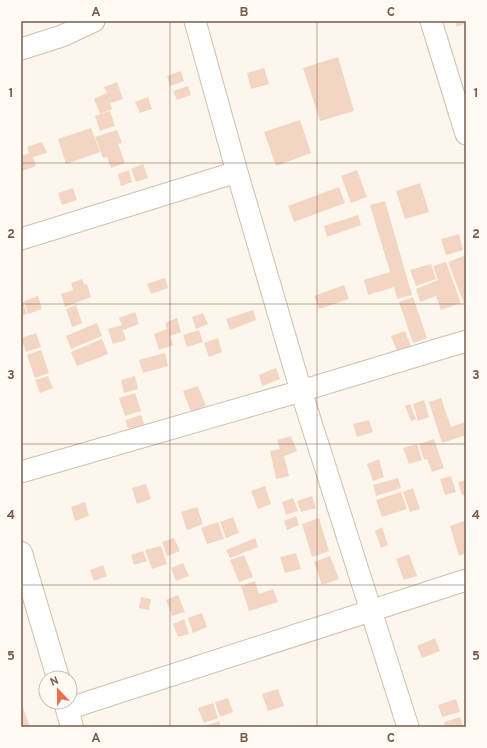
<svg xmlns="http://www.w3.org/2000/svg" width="487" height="748" font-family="Overpass,sans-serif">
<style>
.building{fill:#f3d5c3}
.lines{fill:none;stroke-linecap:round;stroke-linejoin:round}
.street-casing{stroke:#d1beb0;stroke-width:23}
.secondary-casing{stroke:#d6c0b0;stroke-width:24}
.street{stroke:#fff;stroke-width:21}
.secondary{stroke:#fff;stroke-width:22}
.grid{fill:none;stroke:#7a5c4d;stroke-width:1;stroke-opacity:0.55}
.neatline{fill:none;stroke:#7a5c4d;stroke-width:1.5}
.grid-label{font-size:13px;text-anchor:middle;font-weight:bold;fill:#7a5c4d}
</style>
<rect width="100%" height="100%" fill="#fdf6ec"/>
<path class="building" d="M455,21H466V23L457,27Z
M338,57L354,111L320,121L303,68Z
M264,68L269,84L251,89L247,73Z
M181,71L184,81L170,86L167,76Z
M117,82L123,99L110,103L112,109L100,114L94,99L107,93L104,87Z
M188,86L191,95L177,100L173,91Z
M148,97L152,109L140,113L135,102Z
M110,111L115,126L100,131L95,116Z
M300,120L311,153L276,166L264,132Z
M91,128L100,152L66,164L58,139Z
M117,130L122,143L118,144L125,163L111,168L107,157L103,158L95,137Z
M42,142L47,153L33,157L36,166L22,171L21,156L29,153L27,147Z
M143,164L148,178L136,182L131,169Z
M129,170L132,182L121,186L118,174Z
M357,170L367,197L351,203L341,176Z
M420,183L429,212L405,219L396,191Z
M339,187L345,203L294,222L288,206Z
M73,188L77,200L62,205L58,193Z
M385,201L412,295L397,299L394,287L368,295L364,280L390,272L370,205Z
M358,215L361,225L327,237L324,226Z
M459,234L463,250L446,255L441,239Z
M466,255V309L448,262Z
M446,262L461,303L441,310L436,296L420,302L416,289L438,280L433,266Z
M431,264L436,279L416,286L410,270Z
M165,278L168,288L151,294L147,284Z
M82,279L85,285L87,284L91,297L65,307L61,294L73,290L71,283Z
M344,285L349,299L319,309L314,296Z
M38,296L42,309L28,314L24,301Z
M413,297L427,338L413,343L399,302Z
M21,302H23L27,314L21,316Z
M76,305L82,323L72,327L66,309Z
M253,310L256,320L230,330L226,319Z
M135,312L139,324L123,330L126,340L113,344L108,329L122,325L119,318Z
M203,313L208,324L196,329L192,317Z
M177,318L181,332L170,336L173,345L159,350L154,334L167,329L165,323Z
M97,323L102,336L71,349L66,336Z
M199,330L203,342L187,347L183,335Z
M405,331L411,346L397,351L391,336Z
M36,333L41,347L26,352L21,338Z
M218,338L222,352L209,357L204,343Z
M102,339L108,354L77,366L71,352Z
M41,350L49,373L35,378L27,355Z
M165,353L168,366L143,373L139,360Z
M276,368L280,379L262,386L259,375Z
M48,376L53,388L40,393L35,380Z
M135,376L138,389L124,393L121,380Z
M198,386L206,406L191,412L183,391Z
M135,393L141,411L125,416L119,398Z
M441,398L451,427L466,422V435L442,443L429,402Z
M424,400L429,417L418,421L413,404Z
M410,404L416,419L411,421L405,406Z
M141,415L146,430L130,435L125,420Z
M369,420L373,432L357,437L353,424Z
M291,436L297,451L284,456L289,476L276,479L270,451L280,449L277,440Z
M434,439L444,468L432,472L427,459L424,460L419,444Z
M417,444L422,460L409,464L403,448Z
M379,459L384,477L373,481L367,464Z
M451,476L456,492L445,495L440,479Z
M398,478L401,488L376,496L373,485Z
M466,480V494L462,495L458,482Z
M146,484L151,499L137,504L132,488Z
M265,486L271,504L258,509L251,491Z
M413,488L420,509L410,512L403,492Z
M401,492L407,509L382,517L376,500Z
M312,496L316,508L301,512L297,501Z
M293,498L298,511L286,515L282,502Z
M85,502L89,516L75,521L71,507Z
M197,507L203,524L187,530L181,512Z
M296,516L299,525L287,530L284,521Z
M233,517L239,533L226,538L220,522Z
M319,518L329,551L312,557L302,524Z
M464,521L466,527V553L459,556L450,526Z
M218,522L224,539L207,544L201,528Z
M382,527L388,545L381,548L375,531Z
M174,538L180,551L167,556L162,542Z
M255,538L258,547L230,558L226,550Z
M161,546L167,564L152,569L145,550Z
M143,551L147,561L134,565L131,555Z
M296,553L301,569L285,573L280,557Z
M409,554L417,576L404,580L396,559Z
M244,555L253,577L239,582L230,560Z
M330,556L339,579L322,585L314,562Z
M183,563L189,576L176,581L171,568Z
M103,565L107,576L94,581L90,570Z
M255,581L259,594L273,589L278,602L249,611L241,586Z
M178,595L185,612L172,616L166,600Z
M141,597L151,599L149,610L139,608Z
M202,613L207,627L193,633L188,618Z
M184,619L189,634L178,637L173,624Z
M435,638L440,651L422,658L417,646Z
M278,689L284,706L268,711L262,694Z
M228,698L233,712L220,717L215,702Z
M456,699L460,712L442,717L438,705Z
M213,703L218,718L204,723L198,708Z
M22,705L30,727H21V706Z
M460,717L463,727H445L444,722Z
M219,721L221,727H201Z"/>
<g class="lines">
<g class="street-casing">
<path id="street" d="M195,21L237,172L301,391L408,727
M431,21L466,134
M21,49L62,36L94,21
M21,239L237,172
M21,472L301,391L466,341
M67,709L466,580"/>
</g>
<g class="secondary-casing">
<path id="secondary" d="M21,553L58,678
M65,702L72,727"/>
</g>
<use href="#street" class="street"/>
<use href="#secondary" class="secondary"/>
</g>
<path class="grid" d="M170,21V727M317,21V727M21,163H466M21,304H466M21,444H466M21,585H466"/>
<rect width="487" height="748" fill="none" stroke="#fffaf3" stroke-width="44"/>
<g transform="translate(58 690) rotate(338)"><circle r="19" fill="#fffaf3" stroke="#cabbb1"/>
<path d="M0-3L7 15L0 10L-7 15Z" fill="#e76f51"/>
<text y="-6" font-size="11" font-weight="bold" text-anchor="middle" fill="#7a5c4d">N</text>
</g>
<rect x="22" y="22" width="443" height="704" class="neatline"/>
<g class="grid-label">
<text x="96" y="16">A</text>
<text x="244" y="16">B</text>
<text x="391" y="16">C</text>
<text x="11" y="97">1</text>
<text x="476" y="97">1</text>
<text x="11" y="238">2</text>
<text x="476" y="238">2</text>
<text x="11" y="379">3</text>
<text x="476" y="379">3</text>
<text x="11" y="519">4</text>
<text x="476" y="519">4</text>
<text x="11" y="660">5</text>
<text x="476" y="660">5</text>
<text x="96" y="742">A</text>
<text x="244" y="742">B</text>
<text x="391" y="742">C</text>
</g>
</svg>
